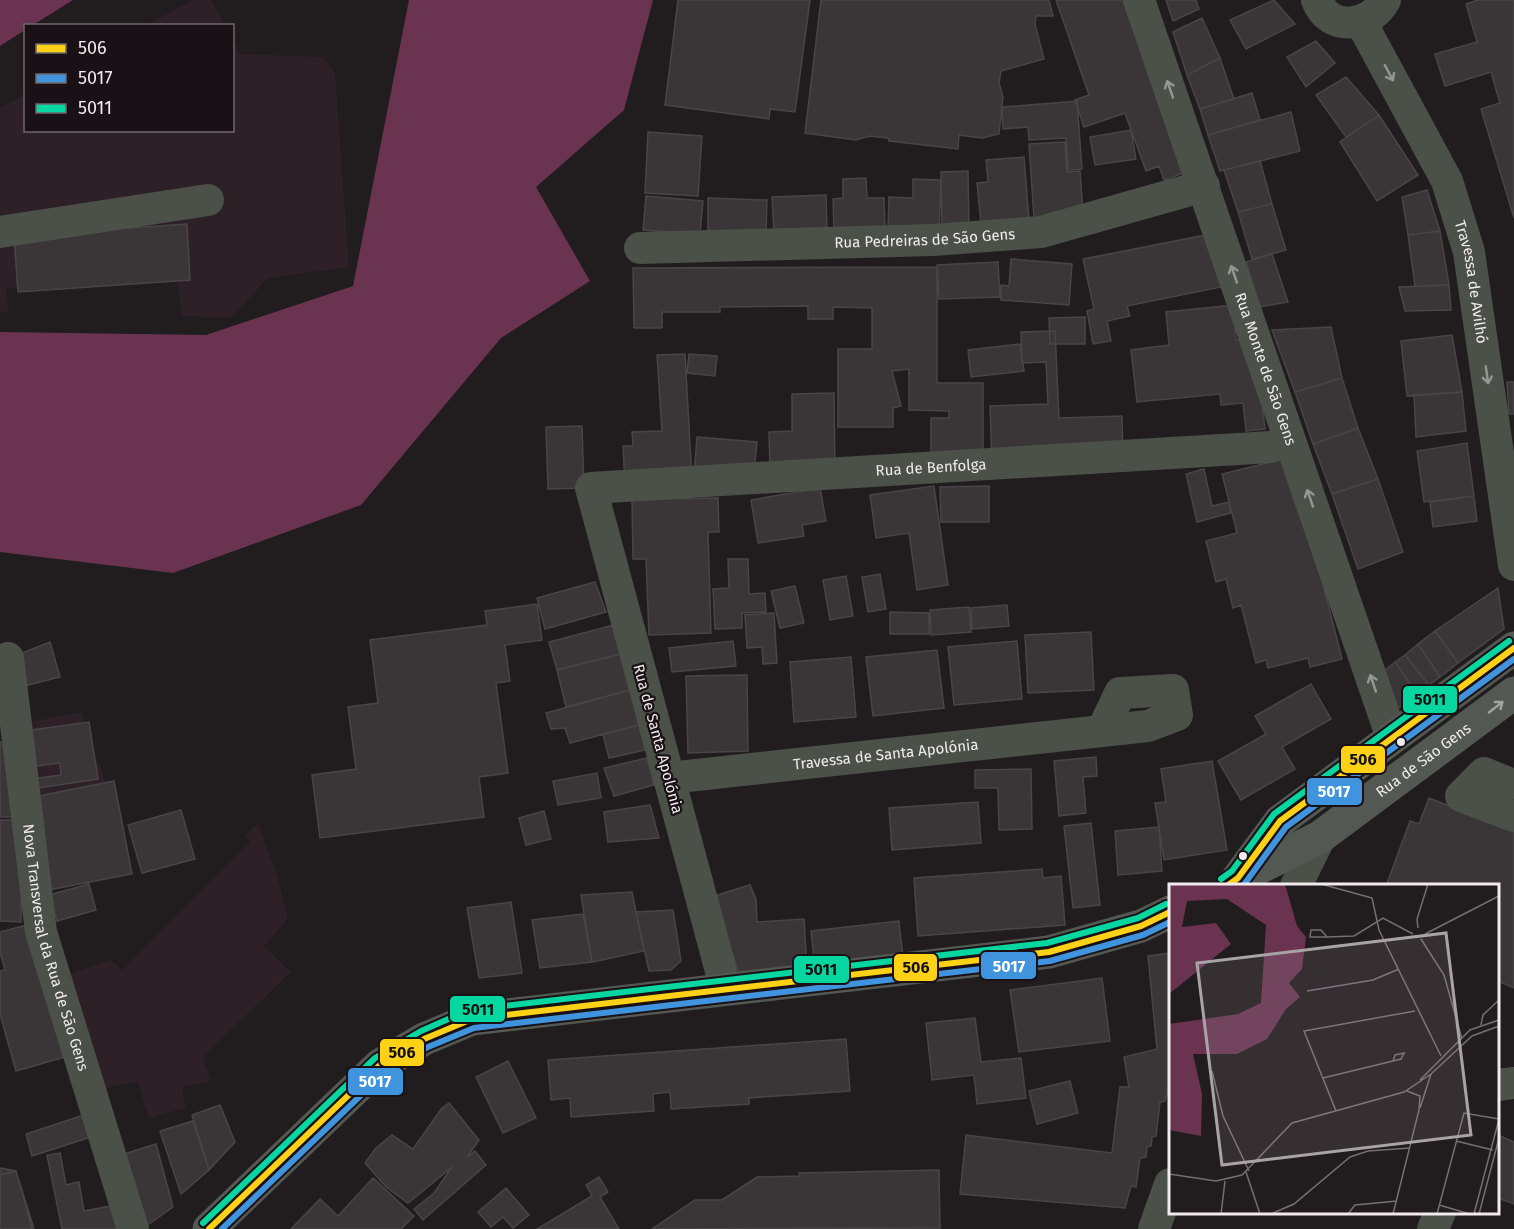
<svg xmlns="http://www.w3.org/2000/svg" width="1514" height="1229" font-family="'Fira Sans',sans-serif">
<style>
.built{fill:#2d2027}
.forest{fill:#6a3450}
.building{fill:#3a3637;stroke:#494547;stroke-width:1.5}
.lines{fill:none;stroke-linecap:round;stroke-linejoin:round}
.minor{stroke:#4b5049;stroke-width:32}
.major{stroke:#535952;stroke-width:33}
.bus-1-casing{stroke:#191115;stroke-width:10}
.bus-2-casing{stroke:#191115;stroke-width:10}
.bus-3-casing{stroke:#191115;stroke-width:10}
.bus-1{stroke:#fcd116;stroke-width:6}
.bus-2{stroke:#4094de;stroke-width:6}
.bus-3{stroke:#06d6a0;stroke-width:6}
.oneway{stroke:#969693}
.oneway2{stroke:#a2a2a0}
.bus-dot{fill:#f1ebed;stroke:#191115;stroke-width:2}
.labels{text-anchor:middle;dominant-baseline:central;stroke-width:4.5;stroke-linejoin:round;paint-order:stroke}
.street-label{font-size:15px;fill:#f1ebed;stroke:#191115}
.inset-road{fill:none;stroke:#746f71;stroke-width:1.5}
.view{fill:#a8a3a5;fill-opacity:0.15;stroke:#a8a3a5;stroke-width:3}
.inset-edge{fill:none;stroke:#f1ebed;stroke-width:3}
.line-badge{stroke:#191115;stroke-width:2}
.badge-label{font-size:16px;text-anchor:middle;font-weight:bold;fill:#fff}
.pale-badge-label{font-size:16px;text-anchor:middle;font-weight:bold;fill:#111}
</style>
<rect width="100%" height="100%" fill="#211c1e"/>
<path class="built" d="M193,0H211L225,25H147Z
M233,40L240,54L323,57L335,73L349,267L268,278L231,318L182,316L176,268L6,289L9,312L0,313V108L25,94L26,130H232Z
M81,712L111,798L38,820L24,723Z
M258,823L278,878L288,919L264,946L291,972L203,1057L211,1081L182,1087L186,1108L149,1118L137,1081L98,1090L62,976L111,960L122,970L250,843L245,835Z"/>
<path class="forest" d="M0,0H73L33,25L26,26L25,30L0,46Z
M409,0H653L624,110L536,187L590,281L501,338L361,505L173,573L0,552V332L206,335L353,286Z"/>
<path class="building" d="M678,0H810L795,112L770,109L769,119L665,105Z
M821,0H1049L1053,16H1036L1035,24L1044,59L1001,71L999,83L1003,97L999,134L982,138L959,135L958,149L889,141L888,138L870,136L856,140L805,133Z
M1056,0H1126L1186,172L1164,180L1159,166L1146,171L1125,113L1084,127L1075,100L1089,95Z
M1166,0H1196L1199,9L1173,21Z
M1274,0L1295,24L1246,49L1230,20Z
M1478,0H1514V218L1481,109L1500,103L1491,72L1445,86L1435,54L1477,42L1466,4Z
M1202,18L1220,58L1187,75L1173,32Z
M1316,41L1335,63L1306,87L1287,57Z
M1220,58L1234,99L1200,109L1187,75Z
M1346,77L1379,115L1346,137L1316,95Z
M1252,93L1260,120L1208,135L1200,109Z
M1077,101L1082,169L1068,170L1066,138L1029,140L1028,127L1003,129L1002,107Z
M1291,112L1300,151L1220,171L1208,135Z
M1379,115L1418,175L1377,201L1340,142Z
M1131,130L1136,159L1095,165L1090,137Z
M648,132L702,136L698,196L645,193Z
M1065,142L1067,172L1080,171L1083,214L1034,218L1029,144Z
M1024,157L1029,220L981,224L977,183L988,182L986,160Z
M1260,161L1272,204L1238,212L1224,170Z
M968,171L969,228H942L941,172Z
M866,178L867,198H884L885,229L834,231L833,199L843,198V179Z
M913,179L941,180L939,230L888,228L889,197L913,198Z
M1427,190L1440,231L1408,235L1402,197Z
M826,195L827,231L774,233L772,197Z
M646,196L703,201L700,234L643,230Z
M708,198L767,200L766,233L708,231Z
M1272,204L1286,250L1252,259L1238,212Z
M187,224L190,280L18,292L14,236Z
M1440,231L1449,285L1415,286L1408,235Z
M1211,234L1221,287L1127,306L1130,316L1107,321L1111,341L1093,344L1087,311L1094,309L1083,259Z
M1272,254L1288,302L1260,307L1246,262Z
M1011,259L1072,264L1069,305L1001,300V285L1009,286Z
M998,262L1000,297L939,299L937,265Z
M937,267V383H983V464H931V418H949V411L909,410V369L892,371L901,406L893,408V427H838V349H872V308L833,307V319H808V306L720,307V312H662V328H634L633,268Z
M1449,285L1451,310L1405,311L1399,287Z
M1233,305L1236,340L1255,338L1265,429L1246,431L1243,403L1221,405L1220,394L1137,402L1131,350L1169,345L1166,312Z
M1085,317V344H1050L1049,318Z
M1331,327L1342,378L1295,392L1272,330Z
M1055,331L1059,418L1122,416L1123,457L992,462L990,406L1048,404L1046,362L1022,363L1021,332Z
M1452,335L1462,392L1407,396L1401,341Z
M1020,344L1024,371L971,377L968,350Z
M685,354L692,480L625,484L623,446H633L632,432L662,431L657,355Z
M689,354L717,356L715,376L687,373Z
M1342,378L1358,428L1313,444L1295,392Z
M1507,382H1514V414H1509Z
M1462,392L1466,431L1416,437L1414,395Z
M834,393L835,471L770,472L769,432L792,431V394Z
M582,426L584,488L548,489L546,427Z
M1358,428L1378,479L1332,494L1313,444Z
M697,437L757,442L753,481L694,476Z
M1467,443L1474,496L1424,502L1417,451Z
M1291,457L1342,659L1310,667L1308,658L1268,668L1266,660L1256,663L1241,605L1233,608L1226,579L1216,582L1206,541L1237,533L1222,474Z
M1204,469L1212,506L1229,502L1231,513L1197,522L1186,474Z
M1378,479L1403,552L1358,569L1332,494Z
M934,486L948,585L917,590L909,533L876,538L870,495Z
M989,486V522H941L940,487Z
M820,488L826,521L802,525L804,536L758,543L751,500Z
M1474,496L1477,521L1433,527L1430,502Z
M718,498L719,532H708L711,633L649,635L646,559H633L632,500Z
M728,559H748L749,594L765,593L766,612L742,613V628L715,629L713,589L729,588Z
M880,574L886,609L868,612L862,577Z
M846,576L853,616L830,620L823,580Z
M595,582L606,612L545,629L537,598Z
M795,586L804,623L780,628L771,591Z
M1498,588L1504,629L1458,663L1435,631Z
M537,604L542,640L505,645L510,681L496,683L508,773L479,777L484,817L320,838L312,775L356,769L348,707L378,703L370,640L487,625L485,611Z
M1007,605L1009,626L972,629L971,608Z
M969,607L971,632L931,635L930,610Z
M890,612L929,613V634H890Z
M774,613L777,663L763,664L762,647L747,648L745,615Z
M614,625L621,654L557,670L549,642Z
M1435,631L1458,663L1440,677L1418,644Z
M1091,632L1094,690L1028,693L1025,635Z
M733,641L736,666L672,672L669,648Z
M1017,641L1022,699L954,705L948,647Z
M50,642L60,677L24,686L17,655Z
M1418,644L1440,677L1429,685L1405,655Z
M937,650L944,708L873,716L866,657Z
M621,654L630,690L566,707L557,670Z
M1405,655L1429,685L1417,694L1395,662Z
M851,657L856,717L794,722L790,662Z
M1395,662L1417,694L1397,709L1384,671Z
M747,675L748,751L688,753L686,676Z
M1311,684L1331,719L1282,747L1295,769L1241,800L1218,761L1266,734L1255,716Z
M630,690L639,725L570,743L565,728L551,729L546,713Z
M89,722L98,779L32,789L31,779L61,775L60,763L30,767L25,731Z
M639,725L645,750L609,758L603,734Z
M12,741L16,817H0V742Z
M1096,757L1097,776L1083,777L1086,813L1059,816L1054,761Z
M647,758L654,785L614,796L604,768Z
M1212,761L1227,850L1164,860L1155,803L1166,802L1161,769Z
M1031,769L1032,829L999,830L998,788H975V770Z
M597,773L601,798L558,805L553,781Z
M114,781L132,874L48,890L33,797Z
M1429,798L1514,831V988L1498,981V886H1386L1410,821L1419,824Z
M978,802L981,843L892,850L889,808Z
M650,805L659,838L608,842L604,812Z
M181,810L195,859L142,873L128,825Z
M544,811L551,839L526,845L519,818Z
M0,820H22L21,922L0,921Z
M1091,823L1100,905L1073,908L1064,826Z
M1159,827L1162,871L1118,875L1115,831Z
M1042,869L1043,878L1061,876L1065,925L918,936L914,878Z
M89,884L96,910L57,921L49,895Z
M750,885L756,899L757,922L804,919L807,968L741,977L711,897Z
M632,892L644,951L592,962L581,895Z
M511,902L522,973L479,978L467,908Z
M673,910L681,961L671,970L649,971L636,912Z
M583,914L592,962L540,968L532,920Z
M899,921L903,958L815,968L811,931Z
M27,925L65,1057L16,1071L0,1014V971L5,970L0,952V932Z
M1170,953V1083L1165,1101L1160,1102L1156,1136L1152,1137L1151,1146L1147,1147L1146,1157L1140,1158L1136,1187L1131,1186L1125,1208L960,1194L966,1135L1112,1153L1120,1087H1129L1124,1057L1157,1049L1148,956Z
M1102,978L1110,1041L1019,1052L1010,990Z
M975,1018L981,1062L1021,1058L1026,1098L977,1104L974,1075L932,1080L926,1023Z
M846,1039L850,1091L749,1098V1104L671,1109L670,1092L653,1094L654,1111L571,1117L570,1098L551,1100L548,1060Z
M508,1061L536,1118L503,1133L476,1077Z
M1070,1081L1078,1113L1037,1124L1029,1091Z
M449,1103L479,1140L467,1157L475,1151L486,1165L423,1220L414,1209L434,1193L452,1167L408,1203L386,1187L365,1163L376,1148L392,1135L413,1149L442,1108Z
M220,1105L235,1142L209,1170L192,1115Z
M84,1115L91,1137L32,1156L26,1134Z
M193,1121L209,1170L181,1194L160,1131Z
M1498,1135L1514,1142V1204L1498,1198Z
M156,1144L173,1207L142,1229L118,1156Z
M60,1153L66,1185L79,1182L84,1211L116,1205L120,1229H62L47,1155Z
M0,1168L16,1171L34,1229H0Z
M939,1170L940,1228L652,1229L695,1200H722L757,1177L800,1176L799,1173Z
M16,1171L24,1199L32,1229H0V1175Z
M599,1177L608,1192L600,1197L619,1229H537L592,1196L586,1185Z
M373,1178L414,1216L401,1229H291L320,1199L338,1216Z
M506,1188L529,1215L513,1228L503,1217L491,1227L478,1212Z"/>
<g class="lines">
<g class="minor">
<path id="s1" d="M1139,0L1392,738"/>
<path d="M1317,0C1329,33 1371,27 1385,0"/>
<path id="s2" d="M1361,22L1447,181L1469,252L1514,565"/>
<path d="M0,232L208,200"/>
<path id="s3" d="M640,248L933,240L1041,232L1204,186"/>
<path id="s4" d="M8,658L41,932L133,1229"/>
<path id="s5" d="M669,778L1102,731L1148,726L1177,715L1173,690L1120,693L1102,731"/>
<path d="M1511,784L1484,773L1461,796L1514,816"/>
<path d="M1296,886L1320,837"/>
<path id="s6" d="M724,990L721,971L591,488L1271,447"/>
<path d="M1498,1085L1514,1083"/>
<path d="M1154,1229L1170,1184"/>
<path d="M1433,1229L1440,1212"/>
</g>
<g class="major">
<path id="s7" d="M1245,875L1320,837L1514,693"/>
<path d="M1238,878L1280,821L1514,648"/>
<path d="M209,1229L380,1065L424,1039L472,1019L1049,952L1141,926L1170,912"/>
</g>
<g class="bus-1-casing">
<path id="bus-1" d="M1227,886L1238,878L1280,821L1514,648
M209,1229L380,1065L424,1039L472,1019L1049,952L1141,926L1170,912"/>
</g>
<g class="bus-2-casing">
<path id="bus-2" d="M1243,886L1286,827L1514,659
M222,1229L385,1072L428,1047L474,1028L1050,961L1143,935L1170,922"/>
</g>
<g class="bus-3-casing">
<path id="bus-3" d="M1221,879L1232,871L1274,814L1509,641
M203,1223L375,1058L421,1031L469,1010L1047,943L1138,918L1166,904"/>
</g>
<use href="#bus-1" class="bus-1"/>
<use href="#bus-2" class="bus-2"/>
<use href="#bus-3" class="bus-3"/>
</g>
<defs><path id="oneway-shaft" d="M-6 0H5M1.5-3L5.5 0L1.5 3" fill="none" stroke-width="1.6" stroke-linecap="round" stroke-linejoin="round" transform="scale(1.5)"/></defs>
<g class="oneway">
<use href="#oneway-shaft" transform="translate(1389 73) rotate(62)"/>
<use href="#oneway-shaft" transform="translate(1170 89) rotate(-109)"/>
<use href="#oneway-shaft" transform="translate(1234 274) rotate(-109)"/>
<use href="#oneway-shaft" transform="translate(1487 375) rotate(82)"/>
<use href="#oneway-shaft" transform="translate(1310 498) rotate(-109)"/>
<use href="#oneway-shaft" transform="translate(1373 683) rotate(-109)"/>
</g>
<use class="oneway2" href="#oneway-shaft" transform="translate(1496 707) rotate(-38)"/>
<g class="bus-dot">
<circle cx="1401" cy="742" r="5"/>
<circle cx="1243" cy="856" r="5"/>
</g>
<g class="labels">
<g class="street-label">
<text stroke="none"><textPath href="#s3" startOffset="285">Rua Pedreiras de São Gens</textPath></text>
<text stroke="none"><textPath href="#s2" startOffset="285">Travessa de Avilhó</textPath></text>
<text stroke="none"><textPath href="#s1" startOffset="390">Rua Monte de São Gens</textPath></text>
<text stroke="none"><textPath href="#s6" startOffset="860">Rua de Benfolga</textPath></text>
<text transform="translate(658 739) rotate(75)">Rua de Santa Apolónia</text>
<text stroke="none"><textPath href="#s5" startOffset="218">Travessa de Santa Apolónia</textPath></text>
<text stroke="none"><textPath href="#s7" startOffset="213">Rua de São Gens</textPath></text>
<text stroke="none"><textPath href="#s4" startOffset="294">Nova Transversal da Rua de São Gens</textPath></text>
</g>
</g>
<g transform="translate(1169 884)">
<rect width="330" height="330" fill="#211c1e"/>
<path d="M0,0H116L128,42L137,53L133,85L120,99L131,113L117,125L98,155L68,170H24L33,210L32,252L0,246V140L69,130L92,119L97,41L58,15L18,17L13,43L47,39L62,60L0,110Z" fill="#6a3450"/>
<path class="inset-road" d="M152,0L203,14M203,14L210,46L272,172M249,44L248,35L259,0M256,50L330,12M158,53H141L142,46H152L158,53L185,52L214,34L244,50M252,55L275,91L293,155M138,107L204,96L230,85M312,141L314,131L330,116M43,187L54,232L80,287M154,194L224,177L232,175L235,169L226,171L224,177M251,196L301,146L330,136M251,224L262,190M167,227L135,147L246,127M287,257L324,266M77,288L91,330M0,290L47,297L73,291L123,239L235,208L262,190L303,152L330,142M270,321L301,330M52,330L56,297M102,330L125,320L181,273L199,267L241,264M179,330L186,321L228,317M224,330L250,226L251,212L238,207M268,330L295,229L330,235M305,330L330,235M310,330L330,254"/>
<path class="view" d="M277,49L302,251L53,281L28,79Z"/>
<rect width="330" height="330" class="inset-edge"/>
</g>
<g class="line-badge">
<rect x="1402" y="685" width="56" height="29" rx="6" fill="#06d6a0"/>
<rect x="1340" y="745" width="46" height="29" rx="6" fill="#fcd116"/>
<rect x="1306" y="777" width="57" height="29" rx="6" fill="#4094de"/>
<rect x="980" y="951" width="57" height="29" rx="6" fill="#4094de"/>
<rect x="893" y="953" width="45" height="29" rx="6" fill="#fcd116"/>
<rect x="793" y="955" width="57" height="29" rx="6" fill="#06d6a0"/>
<rect x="449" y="995" width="57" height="28" rx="6" fill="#06d6a0"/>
<rect x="379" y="1038" width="46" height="29" rx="6" fill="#fcd116"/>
<rect x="347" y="1067" width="57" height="29" rx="6" fill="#4094de"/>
</g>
<g class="badge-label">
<text x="1334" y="797">5017</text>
<text x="1009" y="972">5017</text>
<text x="375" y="1087">5017</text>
</g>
<g class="pale-badge-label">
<text x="1430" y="705">5011</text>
<text x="1363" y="765">506</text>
<text x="916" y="973">506</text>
<text x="821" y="975">5011</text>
<text x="478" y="1015">5011</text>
<text x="402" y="1058">506</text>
</g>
<rect x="24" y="24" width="210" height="108" fill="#191115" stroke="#6f686b" stroke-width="1.5"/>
<rect x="36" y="44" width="30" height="9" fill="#fcd116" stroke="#6f686b" stroke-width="1.5"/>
<text x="78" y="54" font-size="18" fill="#f1ebed">506</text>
<rect x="36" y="74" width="30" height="9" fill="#4094de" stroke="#6f686b" stroke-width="1.5"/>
<text x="78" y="84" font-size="18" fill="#f1ebed">5017</text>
<rect x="36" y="104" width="30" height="9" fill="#06d6a0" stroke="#6f686b" stroke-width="1.5"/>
<text x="78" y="114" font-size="18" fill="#f1ebed">5011</text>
</svg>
